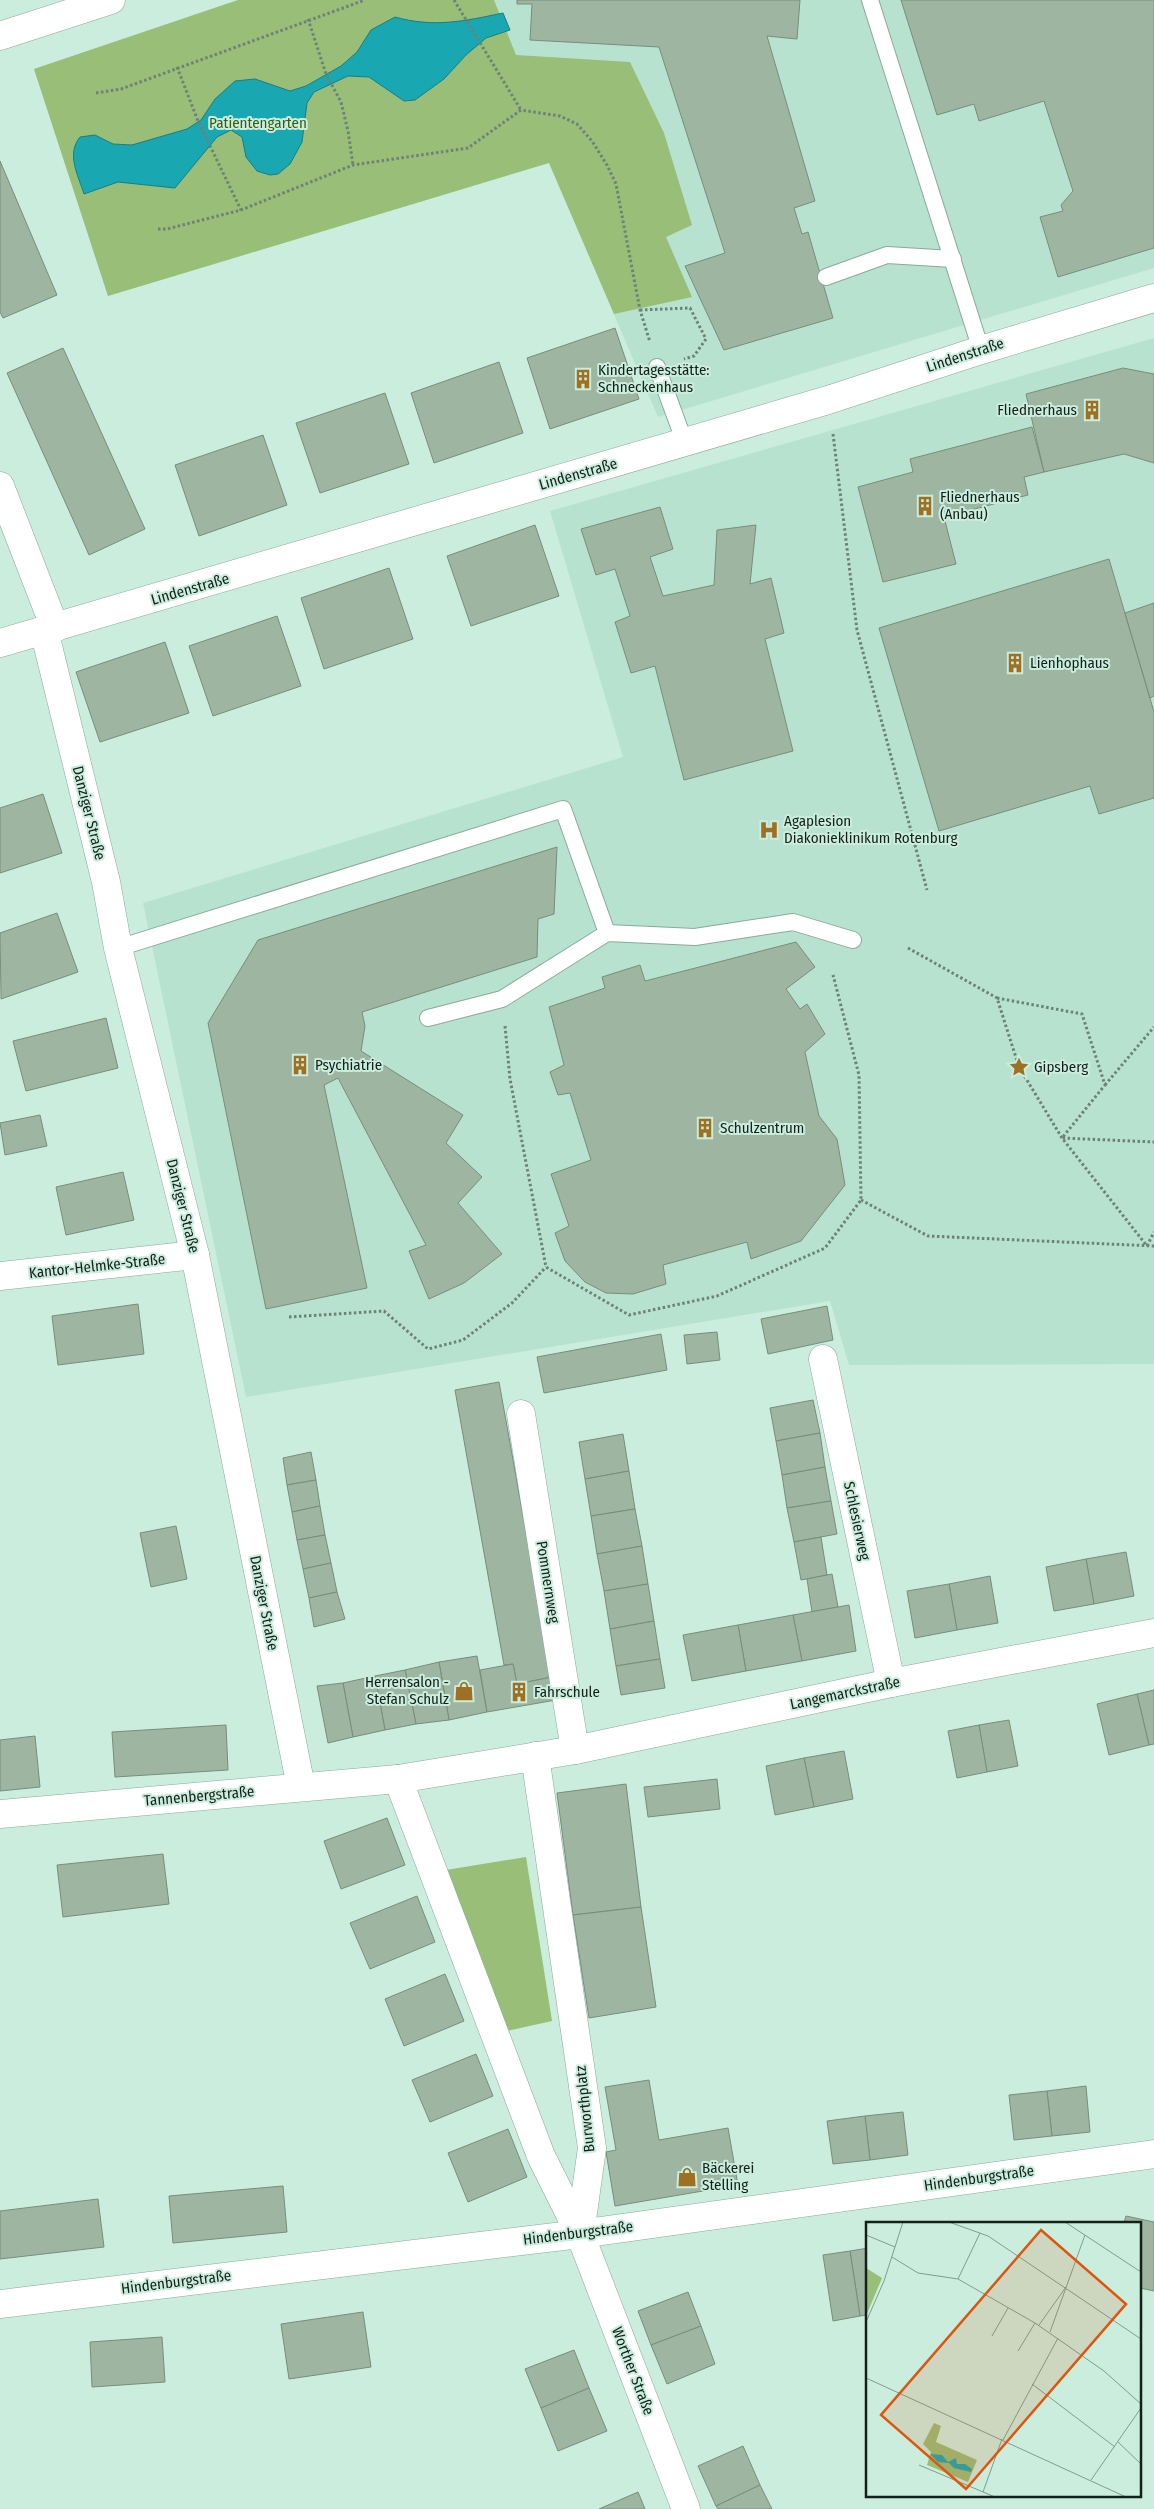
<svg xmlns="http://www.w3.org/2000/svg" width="1154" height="2509" viewBox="0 0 1154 2509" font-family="'Fira Sans Condensed',sans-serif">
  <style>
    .built { fill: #b8e2d0 }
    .green { fill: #98be77 }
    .water { fill: #19a7b2; stroke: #187e85 }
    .building { fill: #9eb6a1; stroke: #768e7a }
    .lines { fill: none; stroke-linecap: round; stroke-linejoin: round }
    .lane-casing { stroke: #89a99b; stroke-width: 18 }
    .street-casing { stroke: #89a99b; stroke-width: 29 }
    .path { stroke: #6c8278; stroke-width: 3; stroke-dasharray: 2.5 2.5; stroke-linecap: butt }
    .lane { stroke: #fff; stroke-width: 16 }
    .street { stroke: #fff; stroke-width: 28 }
    .labels { text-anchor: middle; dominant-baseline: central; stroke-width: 4; stroke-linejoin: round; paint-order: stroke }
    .park-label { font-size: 15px; fill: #395c0c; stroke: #cbedde }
    .street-label { font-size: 15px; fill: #14201b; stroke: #cbedde }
    .poi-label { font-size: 15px; fill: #14201b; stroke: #cbedde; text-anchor: start }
    .inset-road { fill: none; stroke: #829b90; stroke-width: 1 }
    .view { fill: #dd560d; fill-opacity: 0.15; stroke: #dd560d; stroke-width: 2.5 }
    .inset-edge { fill: none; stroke: #14201b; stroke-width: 2.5 }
  </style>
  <rect width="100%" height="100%" fill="#cbedde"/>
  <g class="built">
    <path d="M238 0H1154V268L658 417 549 163 108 296 34 69Z"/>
    <path d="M1154 338V1364L849 1365 830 1301 246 1397 143 903 623 757 550 511Z"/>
  </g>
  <g class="green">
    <path d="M238 0H494L516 55 630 62 664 133 692 225 666 237 692 297 614 314 549 163 108 296 34 69Z"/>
    <path d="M526 1857 552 2021 507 2031 446 1870Z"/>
  </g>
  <path class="water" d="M503 13 510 30 486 38 466 55 444 79 415 100 404 101 369 77 348 76 314 92 307 103 302 142 290 164 278 174 270 175 257 171 246 157 242 137 231 130 217 137 175 188 118 182 84 194C78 175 66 154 80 137L95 135 113 144 132 145 187 129 201 120 215 99 235 81 255 79 290 91 306 86 341 66 357 52 371 30 395 17C434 28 465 21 503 13Z"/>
  <g class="building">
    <path d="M517 0H800L797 39 767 36 815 201 794 208 802 234 808 232 833 318 724 350 685 266 725 253 659 47 530 40 532 4H517Z"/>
    <path d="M901 0H1154V248L1058 277 1040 217 1063 211 1061 205 1073 191 1044 101 979 121 974 104 937 115Z"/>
    <path d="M0 161 57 295 3 318 0 312Z"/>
    <path d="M615 328 639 399 550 429 527 358Z"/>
    <path d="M63 348 145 529 89 555 7 373Z"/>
    <path d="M499 362 523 433 434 463 411 393Z"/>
    <path d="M1123 368 1154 374V463L1124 454 1044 472 1026 394Z"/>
    <path d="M385 393 409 464 320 493 296 423Z"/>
    <path d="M1032 427 1044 472 1024 477 1028 495 944 517 956 564 883 582 858 487 913 472 910 459Z"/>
    <path d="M263 435 287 505 199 536 175 465Z"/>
    <path d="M660 507 673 549 650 557 663 596 714 585 717 530 756 525 750 584 771 578 784 633 765 639 793 751 684 780 655 666 631 673 615 622 630 616 615 569 596 575 581 529Z"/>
    <path d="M535 525 559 596 471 626 447 556Z"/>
    <path d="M1109 559 1154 712V798L1099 814 1090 786 939 831 879 628Z"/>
    <path d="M389 568 413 639 324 669 301 598Z"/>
    <path d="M1154 603V696L1150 698 1125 613Z"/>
    <path d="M277 616 301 686 213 716 189 646Z"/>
    <path d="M165 642 189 713 100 742 76 672Z"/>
    <path d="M43 794 62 853 0 873V808Z"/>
    <path d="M557 847 554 914 538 919 537 957 362 1012 365 1026 361 1051 463 1115 446 1143 482 1177 458 1203 502 1254 464 1283 429 1299 409 1251 426 1245 338 1078 324 1085 367 1288 266 1309 208 1023 258 940Z"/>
    <path d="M57 913 78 972 1 999 0 933Z"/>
    <path d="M796 942 815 967 786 989 800 1009 807 1004 825 1034 805 1052 819 1116 837 1139 845 1185 801 1241 751 1259 747 1242 663 1265 666 1284 633 1294 606 1293 585 1282 565 1261 555 1233 569 1226 551 1174 591 1160 570 1093 558 1095 550 1072 564 1065 549 1007 605 988 602 977 640 965 645 981Z"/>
    <path d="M106 1018 118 1068 26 1091 13 1041Z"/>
    <path d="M40 1115 47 1146 5 1155 0 1123Z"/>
    <path d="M123 1172 134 1220 66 1235 56 1187Z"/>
    <path d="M138 1304 144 1354 58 1365 52 1316Z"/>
    <path d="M827 1306 833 1340 768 1354 761 1319Z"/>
    <path d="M717 1332 720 1360 687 1364 684 1335Z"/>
    <path d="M661 1334 667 1370 544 1393 537 1357Z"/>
    <path d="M499 1382 552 1677 517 1684 513 1664 504 1665 455 1390Z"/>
    <path d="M813 1400 820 1433 776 1441 770 1408Z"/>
    <path d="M820 1433 825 1467 782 1475 776 1441Z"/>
    <path d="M623 1434 629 1471 585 1479 579 1442Z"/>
    <path d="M311 1452 316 1480 287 1485 283 1458Z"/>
    <path d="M825 1467 831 1501 787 1508 782 1475Z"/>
    <path d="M629 1471 635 1509 591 1516 585 1479Z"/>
    <path d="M316 1480 320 1506 292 1512 287 1485Z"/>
    <path d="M831 1501 837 1534 794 1542 787 1508Z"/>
    <path d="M320 1506 325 1535 297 1540 292 1512Z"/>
    <path d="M635 1509 642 1546 597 1554 591 1516Z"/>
    <path d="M176 1526 187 1579 151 1587 140 1533Z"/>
    <path d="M325 1535 331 1563 303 1569 297 1540Z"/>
    <path d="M821 1537 827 1575 801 1580 794 1542Z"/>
    <path d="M642 1546 648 1584 604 1591 597 1554Z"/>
    <path d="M1126 1552 1134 1596 1094 1604 1086 1559Z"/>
    <path d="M1086 1559 1094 1604 1054 1611 1046 1567Z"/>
    <path d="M331 1563 337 1592 309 1598 303 1569Z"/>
    <path d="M832 1574 838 1607 812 1612 807 1579Z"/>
    <path d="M990 1576 998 1623 957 1630 949 1584Z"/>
    <path d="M648 1584 654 1621 610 1629 604 1591Z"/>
    <path d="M949 1584 957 1630 915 1638 907 1591Z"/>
    <path d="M337 1592 345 1619 314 1627 309 1598Z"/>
    <path d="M849 1605 856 1651 802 1661 793 1615Z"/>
    <path d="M793 1615 802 1661 746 1671 738 1625Z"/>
    <path d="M654 1621 660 1659 616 1666 610 1629Z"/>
    <path d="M738 1625 746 1671 692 1681 683 1635Z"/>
    <path d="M477 1656 487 1712 449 1720 439 1662Z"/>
    <path d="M660 1659 665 1688 621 1695 616 1666Z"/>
    <path d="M439 1662 449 1720 416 1724 405 1670Z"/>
    <path d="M513 1664 517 1684 552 1677 556 1700 487 1712 480 1670Z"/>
    <path d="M405 1670 416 1724 385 1730 375 1676Z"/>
    <path d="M375 1676 385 1730 353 1737 343 1683Z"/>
    <path d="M343 1683 353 1737 328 1743 317 1686Z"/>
    <path d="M1154 1690V1744L1149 1745 1137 1694Z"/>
    <path d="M1137 1694 1149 1745 1109 1755 1097 1704Z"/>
    <path d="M1009 1720 1018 1766 987 1772 979 1725Z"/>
    <path d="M226 1725 228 1770 115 1777 112 1732Z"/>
    <path d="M979 1725 987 1772 957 1778 948 1731Z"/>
    <path d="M35 1736 40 1787 0 1791V1740Z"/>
    <path d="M844 1751 853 1799 814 1807 804 1758Z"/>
    <path d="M804 1758 814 1807 775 1815 766 1766Z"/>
    <path d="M717 1779 720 1809 648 1817 644 1787Z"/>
    <path d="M626 1784 641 1907 573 1915 557 1793Z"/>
    <path d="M387 1818 405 1865 341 1889 324 1841Z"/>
    <path d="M163 1854 169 1904 63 1917 57 1865Z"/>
    <path d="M417 1896 435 1942 370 1969 350 1923Z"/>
    <path d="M641 1907 656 2007 589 2018 573 1915Z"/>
    <path d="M445 1974 464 2021 404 2046 385 1999Z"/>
    <path d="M476 2054 493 2096 430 2122 412 2080Z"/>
    <path d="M649 2080 659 2140 728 2128 738 2185 615 2206 606 2152 616 2150 605 2087Z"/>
    <path d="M1086 2086 1090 2132 1052 2136 1047 2091Z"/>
    <path d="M1047 2091 1052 2136 1014 2140 1009 2095Z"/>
    <path d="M903 2112 908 2155 870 2160 865 2116Z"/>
    <path d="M865 2116 870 2160 833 2164 827 2121Z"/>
    <path d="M508 2129 527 2177 468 2202 448 2153Z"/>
    <path d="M283 2186 287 2232 173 2243 169 2196Z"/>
    <path d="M98 2199 104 2247 0 2259V2211Z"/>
    <path d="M1126 2216 1154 2222V2291L1140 2288V2223H1124Z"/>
    <path d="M868 2248V2315L860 2316 850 2251Z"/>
    <path d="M850 2251 860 2316 833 2321 823 2255Z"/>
    <path d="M688 2292 701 2326 651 2345 638 2311Z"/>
    <path d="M363 2312 371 2367 289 2379 281 2324Z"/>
    <path d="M701 2326 715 2364 667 2384 651 2345Z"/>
    <path d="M162 2337 165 2382 92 2387 90 2342Z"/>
    <path d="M574 2350 589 2388 541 2408 525 2369Z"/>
    <path d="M589 2388 607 2431 558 2451 541 2408Z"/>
    <path d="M743 2446 760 2485 716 2506 698 2466Z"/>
    <path d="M760 2485 772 2509H718L716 2506Z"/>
    <path d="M638 2492 645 2509H599Z"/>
  </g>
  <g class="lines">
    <defs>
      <g id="lane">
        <path d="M870 0 981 350"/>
        <path d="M826 277 887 255 953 259"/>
        <path d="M657 367 685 443"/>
        <path d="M118 948 563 809 607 933"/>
        <path d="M428 1018 502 999 607 933 695 937 793 922 853 940"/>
      </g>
      <g id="street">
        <path d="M0 36 111 0"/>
        <path d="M0 486 55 628"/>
        <path d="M44 630 106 882 118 948 195 1255 301 1787"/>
        <path d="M0 643 828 400 981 350 1154 298"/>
        <path d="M0 1276 195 1255"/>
        <path d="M823 1359 891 1683"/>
        <path d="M521 1414 575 1750"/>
        <path d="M535 1756 592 2148 580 2234"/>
        <path d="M398 1779 541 2156 580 2234 686 2509"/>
        <path d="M0 1814 398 1779 575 1750 891 1683 1154 1633"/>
        <path d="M0 2304 580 2234 1154 2154"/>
      </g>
    </defs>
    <use href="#lane" class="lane-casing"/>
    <use href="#street" class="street-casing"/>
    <g class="path">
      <path d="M454 0 521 110"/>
      <path d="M308 19 326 74 341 102 348 131 353 165"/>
      <path d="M177 67 198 121 241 210"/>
      <path d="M96 93 121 89 365 0"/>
      <path d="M158 229H167L241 210 353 165 468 148 521 110 560 116 577 124 592 141 607 165 616 184 640 310 650 342"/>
      <path d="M640 310 690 308 706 339 694 356 684 359"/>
      <path d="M833 434 857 630 927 890"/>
      <path d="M908 948 997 998 1019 1067 1062 1138 1147 1246 1154 1232"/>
      <path d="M997 998 1082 1014 1105 1085 1062 1138 1154 1142"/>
      <path d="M505 1026 510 1079 546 1267 629 1315 717 1296 825 1248 861 1200 859 1075 833 975"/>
      <path d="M1105 1085 1154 1027"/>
      <path d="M861 1200 928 1236 1154 1246"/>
      <path d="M289 1317 384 1311 428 1349 463 1340 512 1303 546 1267"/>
    </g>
    <use href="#lane" class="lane"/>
    <use href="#street" class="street"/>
  </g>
  <defs>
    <symbol id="building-bare" viewBox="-9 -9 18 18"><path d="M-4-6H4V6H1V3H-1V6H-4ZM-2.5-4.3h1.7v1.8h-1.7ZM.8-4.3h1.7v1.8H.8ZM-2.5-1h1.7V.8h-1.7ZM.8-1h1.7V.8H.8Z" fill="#9e7122" stroke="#cbedde" stroke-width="2.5" paint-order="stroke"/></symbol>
    <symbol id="hospital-bare" viewBox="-9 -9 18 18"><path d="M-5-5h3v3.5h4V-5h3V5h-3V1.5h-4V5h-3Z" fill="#9e7122" stroke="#cbedde" stroke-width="2.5" paint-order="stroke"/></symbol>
    <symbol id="sight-bare" viewBox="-9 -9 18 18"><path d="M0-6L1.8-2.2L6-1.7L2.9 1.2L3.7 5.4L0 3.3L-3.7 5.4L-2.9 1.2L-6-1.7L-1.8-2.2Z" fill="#9e7122" stroke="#cbedde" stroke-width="2.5" paint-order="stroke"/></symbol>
    <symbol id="shop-bare" viewBox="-9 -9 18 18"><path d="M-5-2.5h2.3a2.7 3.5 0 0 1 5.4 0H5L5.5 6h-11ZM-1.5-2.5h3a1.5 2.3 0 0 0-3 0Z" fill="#9e7122" stroke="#cbedde" stroke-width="2.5" paint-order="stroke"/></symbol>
  </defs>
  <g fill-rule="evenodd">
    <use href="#building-bare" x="569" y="365" width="28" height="28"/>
    <use href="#building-bare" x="1078" y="396" width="28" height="28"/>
    <use href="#building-bare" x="911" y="492" width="28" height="28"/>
    <use href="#building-bare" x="1001" y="649" width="28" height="28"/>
    <use href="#hospital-bare" x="755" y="816" width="28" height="28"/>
    <use href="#building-bare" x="286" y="1051" width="28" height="28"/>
    <use href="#sight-bare" x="1005" y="1053" width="28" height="28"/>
    <use href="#building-bare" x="691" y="1114" width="28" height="28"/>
    <use href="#shop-bare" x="450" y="1677" width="28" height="28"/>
    <use href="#building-bare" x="505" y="1678" width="28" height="28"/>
    <use href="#shop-bare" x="673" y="2163" width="28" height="28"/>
  </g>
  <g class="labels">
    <g class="park-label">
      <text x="258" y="123">Patientengarten</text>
    </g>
    <g class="street-label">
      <text transform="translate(965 355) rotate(-18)">Lindenstraße</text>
      <text transform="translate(578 474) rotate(-16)">Lindenstraße</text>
      <text transform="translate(190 589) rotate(-16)">Lindenstraße</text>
      <text transform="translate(89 813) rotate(76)">Danziger Straße</text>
      <text transform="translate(183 1206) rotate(76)">Danziger Straße</text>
      <text transform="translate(97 1266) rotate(-6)">Kantor-Helmke-Straße</text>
      <text transform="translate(857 1521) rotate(78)">Schlesierweg</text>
      <text transform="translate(548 1582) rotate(81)">Pommernweg</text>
      <text transform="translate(264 1603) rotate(79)">Danziger Straße</text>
      <text transform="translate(845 1693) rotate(-12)">Langemarckstraße</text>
      <text transform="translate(199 1796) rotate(-5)">Tannenbergstraße</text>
      <text transform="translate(585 2109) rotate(-96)">Burworthplatz</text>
      <text transform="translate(979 2178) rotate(-8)">Hindenburgstraße</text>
      <text transform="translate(578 2233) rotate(-7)">Hindenburgstraße</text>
      <text transform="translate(176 2282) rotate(-7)">Hindenburgstraße</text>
      <text transform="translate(633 2371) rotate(69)">Worther Straße</text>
    </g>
    <g class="poi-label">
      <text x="598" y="370">Kindertagesstätte:<tspan x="598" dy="17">Schneckenhaus</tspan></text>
      <text x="1077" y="410" text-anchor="end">Fliednerhaus</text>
      <text x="940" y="497">Fliednerhaus<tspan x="940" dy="17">(Anbau)</tspan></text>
      <text x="1030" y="663">Lienhophaus</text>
      <text x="784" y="821">Agaplesion<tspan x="784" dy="17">Diakonieklinikum Rotenburg</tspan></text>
      <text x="315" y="1065">Psychiatrie</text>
      <text x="1034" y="1067">Gipsberg</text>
      <text x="720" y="1128">Schulzentrum</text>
      <text x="449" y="1682" text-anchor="end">Herrensalon -<tspan x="449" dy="17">Stefan Schulz</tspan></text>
      <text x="534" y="1692">Fahrschule</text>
      <text x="702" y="2168">Bäckerei<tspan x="702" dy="17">Stelling</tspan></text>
    </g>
  </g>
  <g transform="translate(866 2222)">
    <rect width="275" height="275" fill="#cbedde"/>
    <path d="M0 46 16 56 0 94ZM68 201 75 204 70 220 111 238 102 260 61 243 65 230 57 222Z" fill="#98be77"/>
    <path d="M64 232 76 233 82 240 90 236 91 242H99L106 247 105 250 88 246 83 241 72 240Z" fill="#19a7b2"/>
    <path class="inset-road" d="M83 0 122 14 275 117M199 0 275 50M0 13 29 25M26 35 52 51 92 57 169 101 238 149 275 182M92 57 114 11M0 100 18 59 37 0M173 103 200 65M184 110 219 13M126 114 142 86M152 129 169 101M0 156 260 275M166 162 249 225M137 218 192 116M252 220 275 242M53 243 129 275M225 258 275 186M117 270 136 217"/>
    <path class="view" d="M175 8 260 82 100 267 15 193Z"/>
    <rect width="275" height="275" class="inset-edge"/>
  </g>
</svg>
